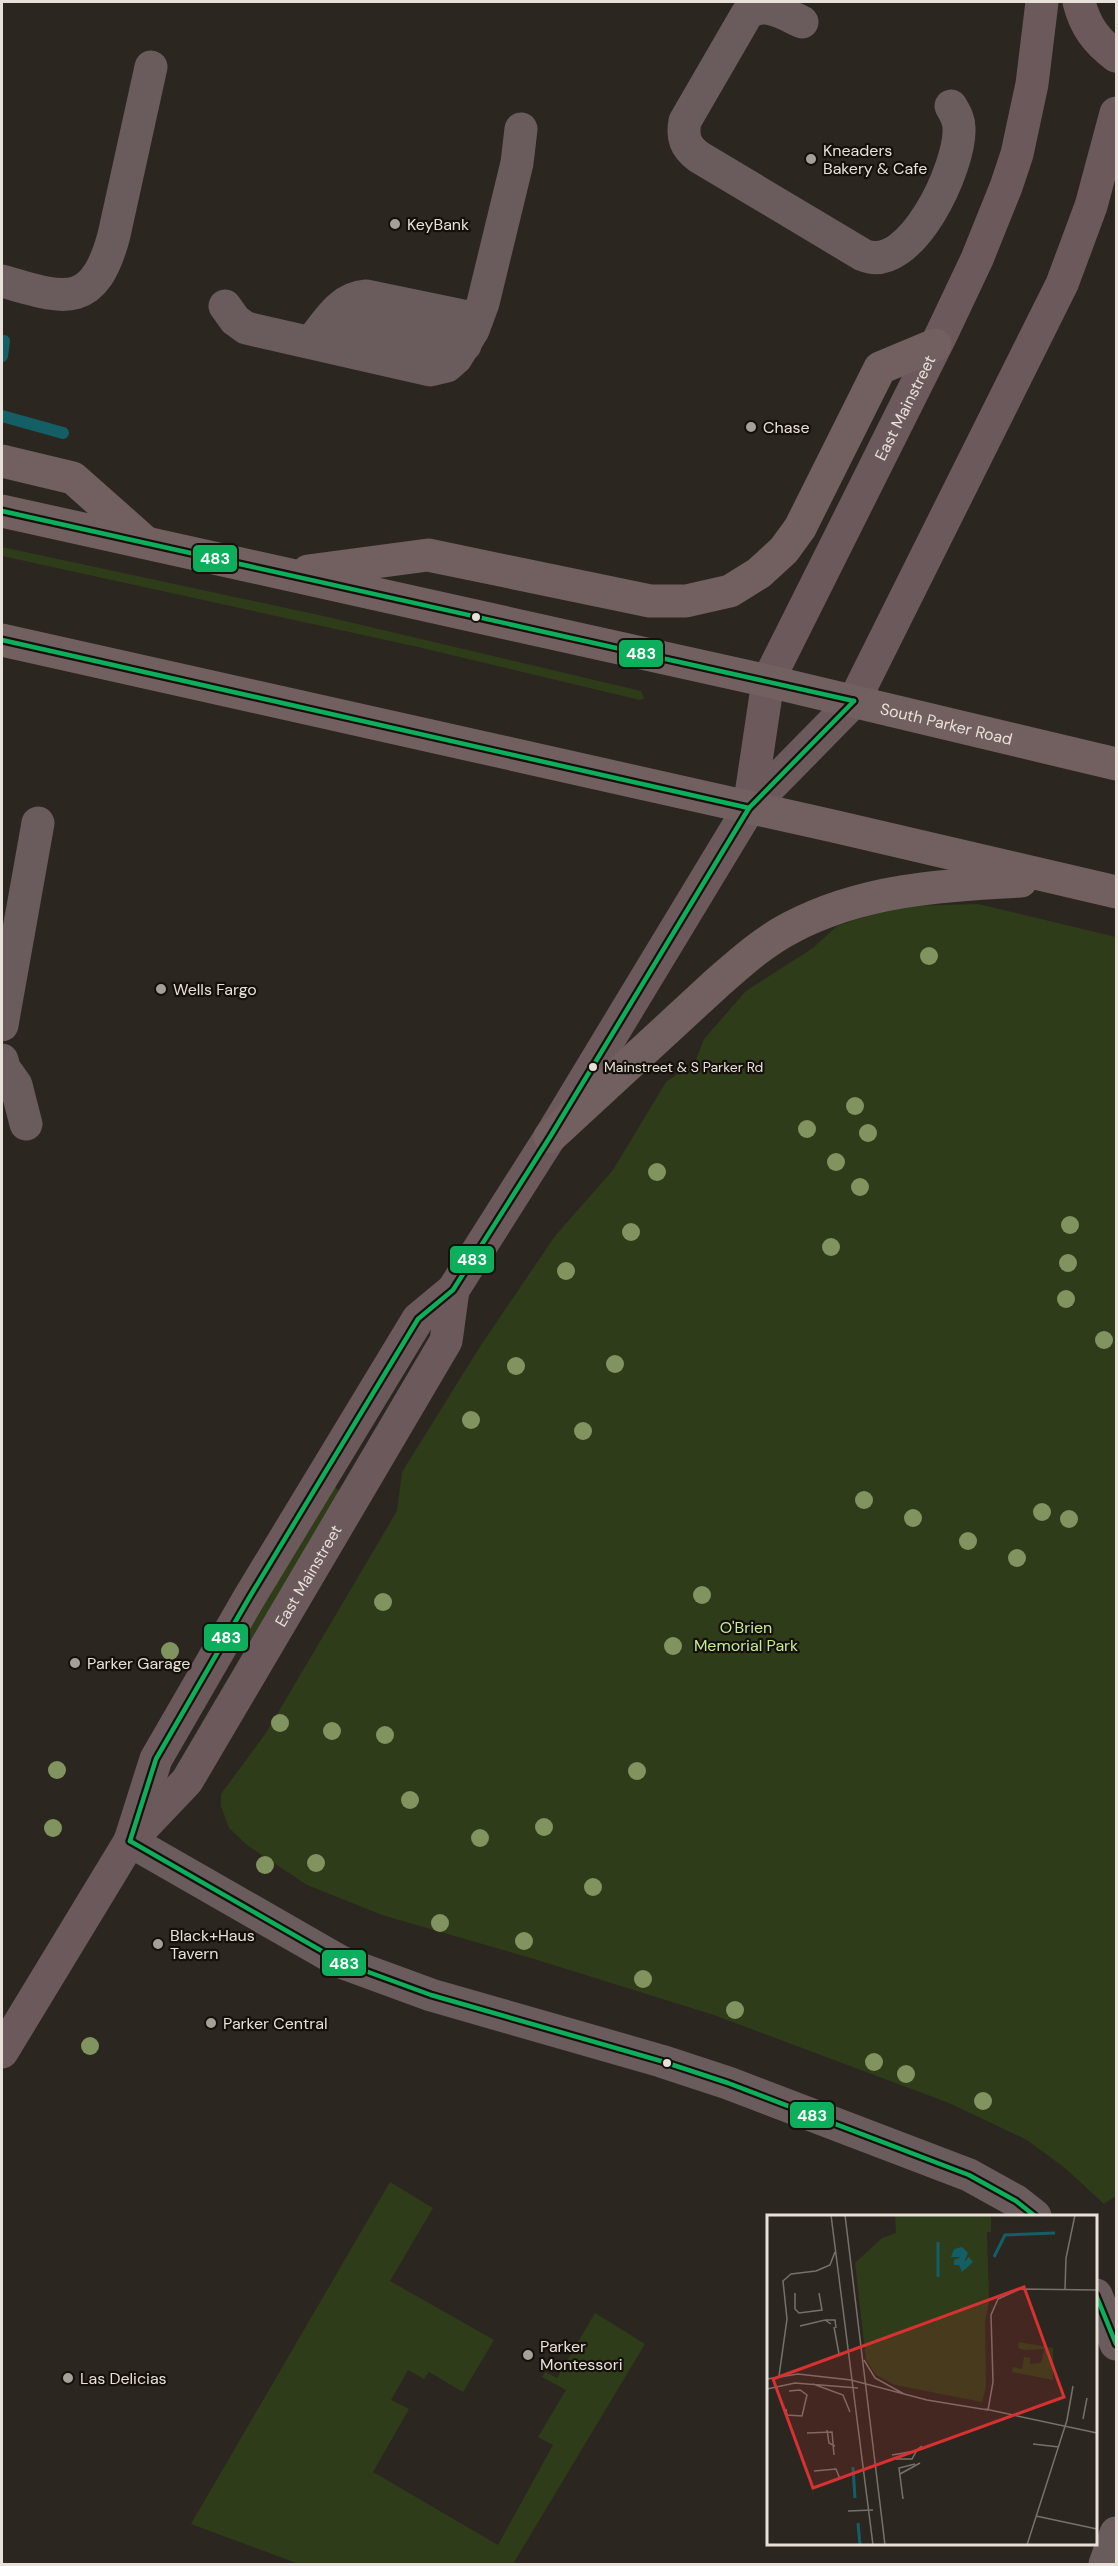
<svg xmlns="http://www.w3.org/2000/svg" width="1118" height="2566" viewBox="0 0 1118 2566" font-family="'DM Sans',sans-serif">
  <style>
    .green { fill: #2f3c19 }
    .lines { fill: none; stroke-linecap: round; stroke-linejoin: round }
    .stream { stroke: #145e66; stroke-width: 12 }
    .minor { stroke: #6a5b5c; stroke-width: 33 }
    .major { stroke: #6c595b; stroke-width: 33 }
    .highway { stroke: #726060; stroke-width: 33 }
    .bus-1-casing { stroke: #15100b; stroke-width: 9 }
    .bus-1 { stroke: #0daf5c; stroke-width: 4.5 }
    .tree { fill: #81935f }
    .poi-dot { fill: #a6a099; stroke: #15100b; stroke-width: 2 }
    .bus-dot { fill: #e8e1da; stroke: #15100b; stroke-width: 2 }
    .labels { text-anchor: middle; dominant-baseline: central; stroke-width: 4.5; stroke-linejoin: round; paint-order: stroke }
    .bus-label { font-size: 14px; fill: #e8e1da; stroke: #15100b; text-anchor: start }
    .poi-label { font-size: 16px; fill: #e8e1da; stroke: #15100b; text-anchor: start }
    .street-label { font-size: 16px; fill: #e8e1da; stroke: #15100b }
    .park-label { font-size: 16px; fill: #c6ec92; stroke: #15100b }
    .inset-river { fill: none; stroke: #145e66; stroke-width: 3 }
    .inset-road { fill: none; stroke: #77716a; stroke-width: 1.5 }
    .view { fill: #d73131; fill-opacity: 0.15; stroke: #d73131; stroke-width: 3 }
    .inset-edge { fill: none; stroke: #e8e1da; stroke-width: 3 }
    .line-badge { stroke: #15100b; stroke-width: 2 }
    .badge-label { font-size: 16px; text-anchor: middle; font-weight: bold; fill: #fff }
  </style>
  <rect width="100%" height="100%" fill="#2c2620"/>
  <g class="green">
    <path d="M2 547 328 617 641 691 644 698 640 700 418 647 2 556Z"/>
    <path d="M978 904 1116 937V2196L1104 2204 1065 2168 1027 2140 949 2103 714 2015 534 1959 382 1915 307 1885 247 1845 229 1828 221 1806V1794L266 1733 397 1511 402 1472 481 1345 555 1236 613 1170 666 1082 695 1062 704 1039 746 991 813 948 837 926 876 913 912 906Z"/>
    <path d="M330 1485 340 1491 253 1639 247 1640 243 1636Z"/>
    <path d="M390 2182 433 2208 390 2281 494 2340 463 2392 429 2372 424 2379 408 2370 391 2400 409 2409 373 2472 498 2545 553 2445 538 2437 566 2390 542 2377 545 2372 557 2378 595 2313 645 2344 513 2564H299L191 2524Z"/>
  </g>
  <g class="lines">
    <g class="stream">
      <path d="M2 356 4 341"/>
      <path d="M2 416 63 433"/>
    </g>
    <g class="minor">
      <path d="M802 22C784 14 764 0 747 14L685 121C682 137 685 147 699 157L863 255C911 276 961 165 959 128 959 119 955 113 951 106"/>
      <path d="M2 281C64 299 94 311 114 235L151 67"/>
      <path d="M225 306 235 320 246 328 430 370 447 366 456 358 473 330 483 303 517 163 521 129"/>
      <path d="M328 321 363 322 465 345"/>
      <path d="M311 342C327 323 339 298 366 296L477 319"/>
      <path d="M2 1025 38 823"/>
      <path d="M2 1060 4 1068 16 1085 26 1124"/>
      <path d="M130 1841 341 1962 431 1995 661 2061 728 2083 969 2175 1016 2201 1035 2216"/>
      <path d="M1096 2295 1116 2344"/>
      <path d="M1105 2564 1116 2533"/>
    </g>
    <g class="major">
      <path d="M1079 2C1085 26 1096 41 1116 56"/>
      <path id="s1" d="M749 808 768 681 942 333 977 259 1006 187 1017 154 1032 84 1042 2"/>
      <path d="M130 1841 156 1759 249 1598 418 1319 453 1290 550 1137 749 808 854 701 1062 284 1091 206 1116 113"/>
      <path id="s2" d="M2 2052 130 1841 187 1781 446 1341 453 1290"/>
    </g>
    <g class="highway">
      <path d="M2 461 73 478 144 541"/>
      <path id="s3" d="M2 511 768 681 1116 764"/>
      <path d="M308 571 428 555 650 601H686L730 591 759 573 784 550 800 528 880 368 935 345"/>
      <path d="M2 640 833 826 1116 892"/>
      <path d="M550 1137 717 983C740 963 763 942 790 928 861 890 942 885 1021 881"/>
    </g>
    <defs>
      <g id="bus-1">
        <path d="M2 511 854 701"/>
        <path d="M2 640 749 808"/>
        <path d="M130 1841 156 1759 249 1598 418 1319 453 1290 550 1137 749 808 854 701"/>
        <path d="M130 1841 341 1962 431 1995 661 2061 728 2083 969 2175 1016 2201 1035 2216"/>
        <path d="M1096 2295 1116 2344"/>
      </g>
    </defs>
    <use href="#bus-1" class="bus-1-casing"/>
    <use href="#bus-1" class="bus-1"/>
  </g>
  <g class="tree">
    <circle cx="929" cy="956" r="9"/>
    <circle cx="855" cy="1106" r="9"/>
    <circle cx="807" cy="1129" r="9"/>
    <circle cx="868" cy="1133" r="9"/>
    <circle cx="836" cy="1162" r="9"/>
    <circle cx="657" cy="1172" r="9"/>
    <circle cx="860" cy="1187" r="9"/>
    <circle cx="1070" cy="1225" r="9"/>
    <circle cx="631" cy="1232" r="9"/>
    <circle cx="831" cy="1247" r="9"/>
    <circle cx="1068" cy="1263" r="9"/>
    <circle cx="566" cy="1271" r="9"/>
    <circle cx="1066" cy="1299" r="9"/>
    <circle cx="1104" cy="1340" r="9"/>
    <circle cx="615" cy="1364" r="9"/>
    <circle cx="516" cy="1366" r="9"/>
    <circle cx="471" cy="1420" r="9"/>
    <circle cx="583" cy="1431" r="9"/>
    <circle cx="864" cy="1500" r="9"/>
    <circle cx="1042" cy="1512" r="9"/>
    <circle cx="913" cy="1518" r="9"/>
    <circle cx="1069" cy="1519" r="9"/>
    <circle cx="968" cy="1541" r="9"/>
    <circle cx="1017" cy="1558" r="9"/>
    <circle cx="702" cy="1595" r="9"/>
    <circle cx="383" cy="1602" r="9"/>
    <circle cx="673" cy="1646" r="9"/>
    <circle cx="170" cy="1651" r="9"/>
    <circle cx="280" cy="1723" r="9"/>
    <circle cx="332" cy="1731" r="9"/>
    <circle cx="385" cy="1735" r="9"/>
    <circle cx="57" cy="1770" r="9"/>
    <circle cx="637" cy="1771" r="9"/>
    <circle cx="410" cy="1800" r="9"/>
    <circle cx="544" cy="1827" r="9"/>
    <circle cx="53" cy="1828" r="9"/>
    <circle cx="480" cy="1838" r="9"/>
    <circle cx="316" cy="1863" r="9"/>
    <circle cx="265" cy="1865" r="9"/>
    <circle cx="593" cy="1887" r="9"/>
    <circle cx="440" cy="1923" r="9"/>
    <circle cx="524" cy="1941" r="9"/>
    <circle cx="643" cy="1979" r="9"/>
    <circle cx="735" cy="2010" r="9"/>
    <circle cx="90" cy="2046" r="9"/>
    <circle cx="874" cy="2062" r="9"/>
    <circle cx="906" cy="2074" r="9"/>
    <circle cx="983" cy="2101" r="9"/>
  </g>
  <g class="poi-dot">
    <circle cx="811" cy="159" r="6"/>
    <circle cx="395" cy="224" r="6"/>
    <circle cx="751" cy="427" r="6"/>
    <circle cx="161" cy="989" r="6"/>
    <circle cx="75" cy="1663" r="6"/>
    <circle cx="158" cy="1944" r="6"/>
    <circle cx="211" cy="2023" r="6"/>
    <circle cx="528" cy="2355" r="6"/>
    <circle cx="68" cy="2378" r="6"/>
  </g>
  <g class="bus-dot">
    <circle cx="476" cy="617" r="5"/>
    <circle cx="593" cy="1067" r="5"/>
    <circle cx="667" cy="2063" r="5"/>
  </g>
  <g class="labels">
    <g class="bus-label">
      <text x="604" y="1067">Mainstreet &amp; S Parker Rd</text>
    </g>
    <g class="poi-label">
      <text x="823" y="150">Kneaders<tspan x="823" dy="18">Bakery &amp; Cafe</tspan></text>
      <text x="407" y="224">KeyBank</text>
      <text x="763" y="427">Chase</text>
      <text x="173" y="989">Wells Fargo</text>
      <text x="87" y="1663">Parker Garage</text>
      <text x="170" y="1935">Black+Haus<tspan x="170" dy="18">Tavern</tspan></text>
      <text x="223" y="2023">Parker Central</text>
      <text x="540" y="2346">Parker<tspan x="540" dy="18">Montessori</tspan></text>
      <text x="80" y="2378">Las Delicias</text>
    </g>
    <g class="street-label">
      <text stroke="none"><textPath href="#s1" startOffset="434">East Mainstreet</textPath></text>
      <text stroke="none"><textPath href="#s3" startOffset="968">South Parker Road</textPath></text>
      <text stroke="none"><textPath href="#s2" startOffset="568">East Mainstreet</textPath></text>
    </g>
    <g class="park-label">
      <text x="746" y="1627">O'Brien<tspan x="746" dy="18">Memorial Park</tspan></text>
    </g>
  </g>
  <g transform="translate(767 2215)">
    <rect width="330" height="330" fill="#2c2620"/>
    <path d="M128 0H224V17H220L222 87 218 106 219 172 215 187 128 170 109 160 99 145 88 48 115 23 129 18ZM252 127 286 133V165L245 157 246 152 255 154 257 142 263 143V149L274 148 277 134 258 135 251 133Z" fill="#2f3c19"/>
    <path d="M195 32 201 38 197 47 202 42 206 47 195 57 192 50H187V45L194 42H184L187 34Z" fill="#145e66"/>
    <path class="inset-river" d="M171 27V62M227 42 238 20 288 18M86 252 88 283M91 308 93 330"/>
    <path class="inset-road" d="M64 0 106 330M78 0 118 330M49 56 63 50 68 37M298 74 299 43 308 0M28 78V94L32 98 55 95 52 78M58 105H68L69 113M33 111 58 105 64 109M67 112 72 139M97 145 108 163 137 179M12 161 20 104 16 66 24 59 49 56M0 164 31 159 84 165 160 185 221 195M46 169 76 180 83 197M0 174 28 168 91 173M19 194 20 200 35 201 40 180 33 175 22 176M218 194 330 218M221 195 226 167 224 100 231 84 253 74 330 75M316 204 320 183M60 215 62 228 68 231M40 218 65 217 67 240M266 229 292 232M125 240 148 236 155 231M129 244H145L150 235M47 256 69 254 73 264M133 259 153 248M136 284 132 253 148 249M81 296 106 295M269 301 330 314M260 330 300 205 306 171"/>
    <path class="view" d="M257 72 297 182 46 273 6 164Z"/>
    <rect width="330" height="330" class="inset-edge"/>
  </g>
  <g class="line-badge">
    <rect x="192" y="544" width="46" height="29" rx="6" fill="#0daf5c"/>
    <rect x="618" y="639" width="46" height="29" rx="6" fill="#0daf5c"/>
    <rect x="449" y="1245" width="46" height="29" rx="6" fill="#0daf5c"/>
    <rect x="203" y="1623" width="46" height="29" rx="6" fill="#0daf5c"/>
    <rect x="321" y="1949" width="46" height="28" rx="6" fill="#0daf5c"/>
    <rect x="789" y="2101" width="46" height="28" rx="6" fill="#0daf5c"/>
  </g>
  <g class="badge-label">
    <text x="215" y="564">483</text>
    <text x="641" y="659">483</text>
    <text x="472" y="1265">483</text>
    <text x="226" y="1643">483</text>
    <text x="344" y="1969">483</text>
    <text x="812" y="2121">483</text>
  </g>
  <rect width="1118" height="2566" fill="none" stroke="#e8e1da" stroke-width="6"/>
</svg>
